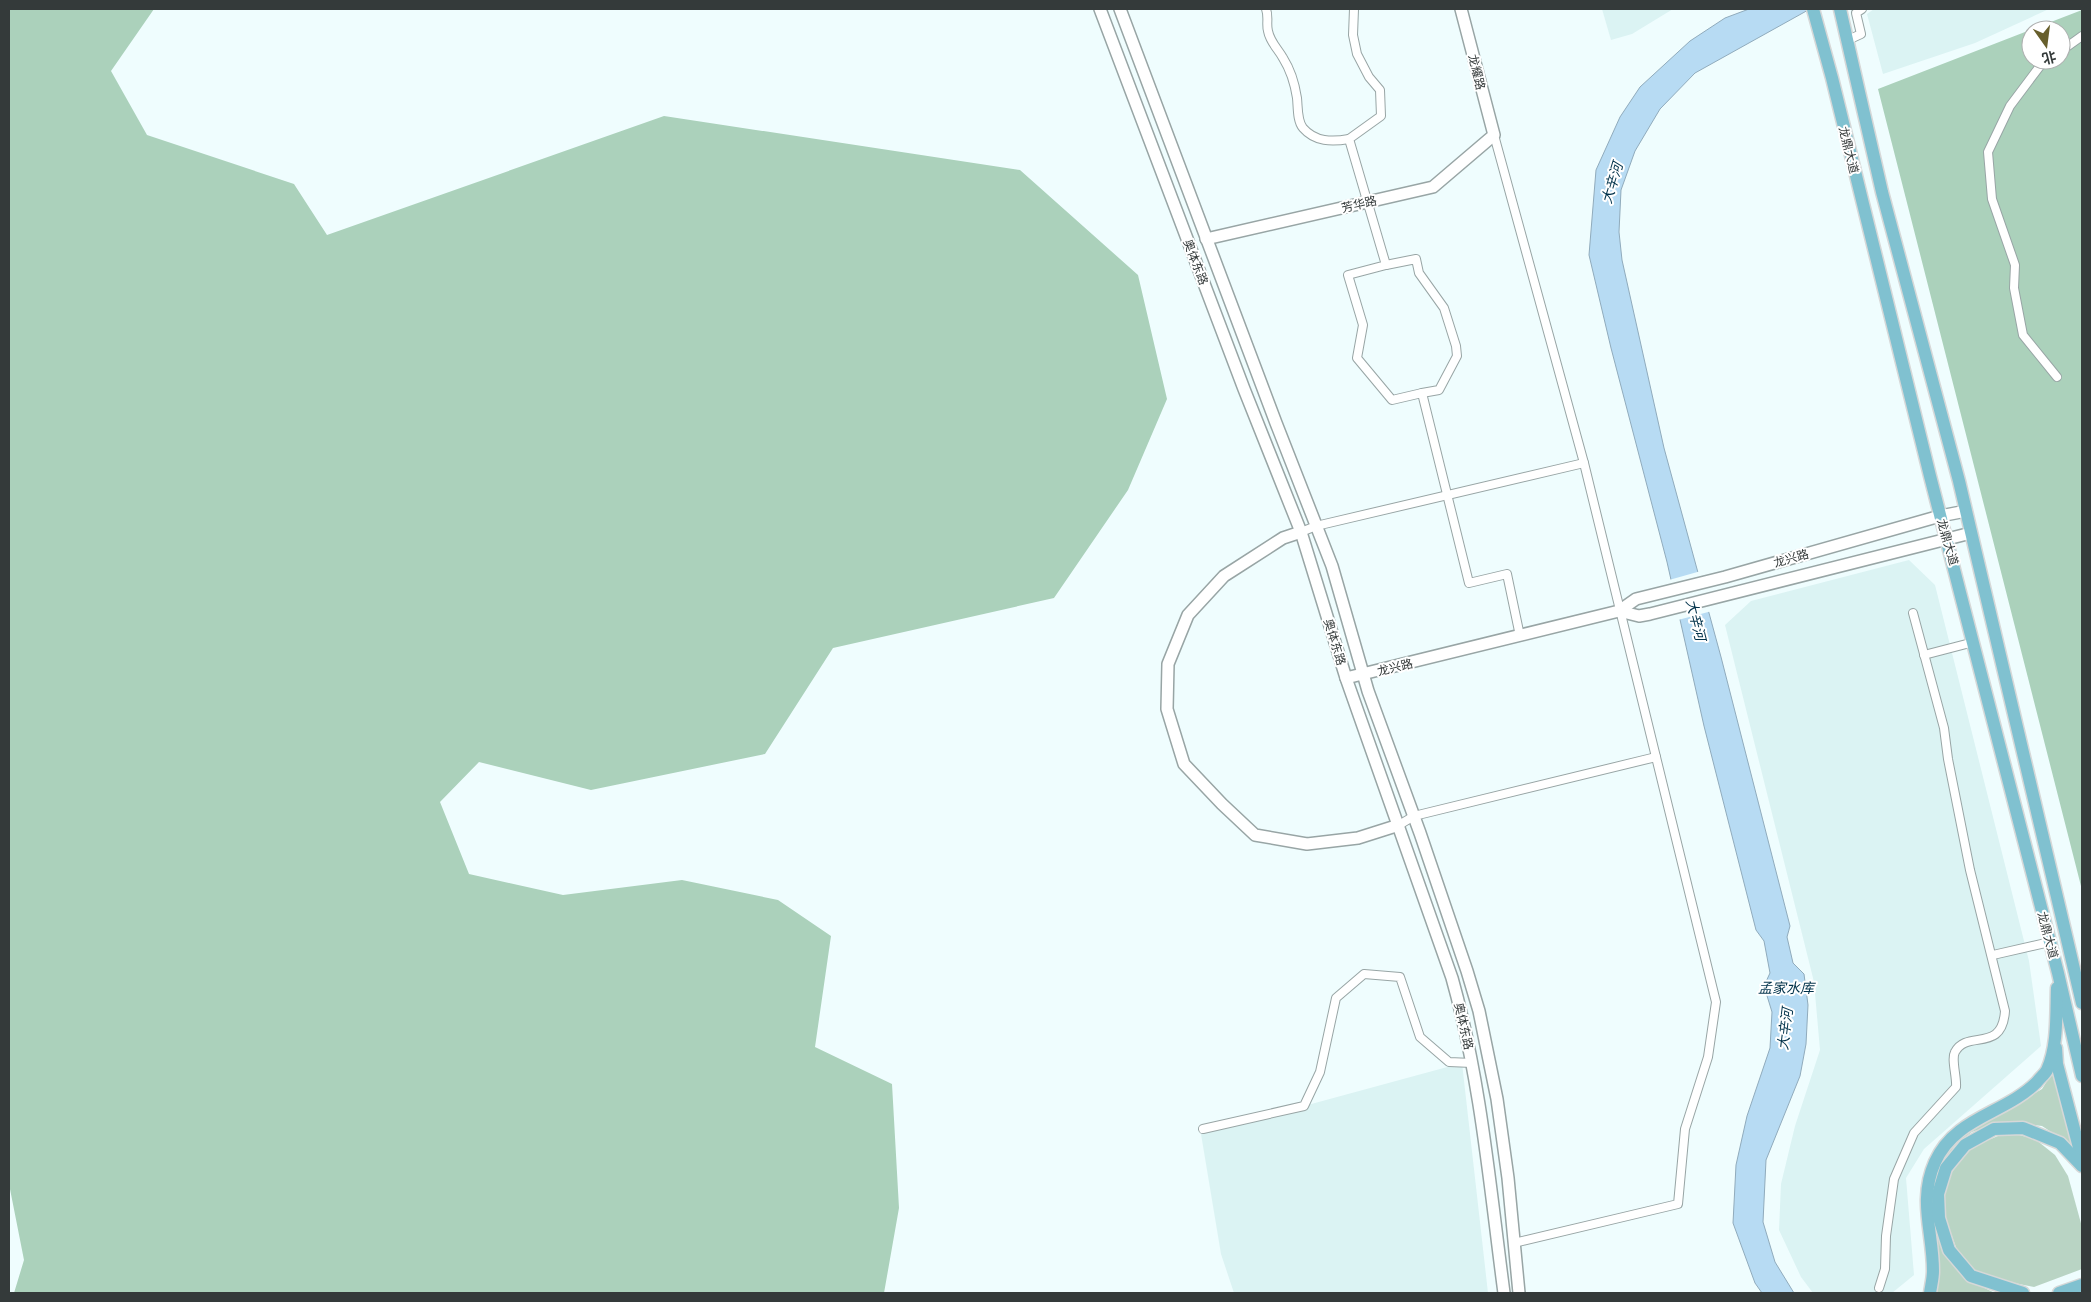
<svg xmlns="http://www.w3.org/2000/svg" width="2091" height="1302" viewBox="0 0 2091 1302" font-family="Poppins,'Noto Sans SC',sans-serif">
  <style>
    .built { fill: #dbf3f3 }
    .green { fill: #b9d4c4 }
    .forest { fill: #abd1bb; fill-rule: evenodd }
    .water { fill: #b7dbf3; stroke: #90abbc }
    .pier { fill: #effdfe }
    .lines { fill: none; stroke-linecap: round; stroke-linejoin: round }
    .street-casing { stroke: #98a5a5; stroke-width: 10 }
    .secondary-casing { stroke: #98a5a5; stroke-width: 14 }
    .primary-casing { stroke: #d6d8d8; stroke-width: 15 }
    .street { stroke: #fff; stroke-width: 8 }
    .secondary { stroke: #fff; stroke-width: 11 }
    .primary { stroke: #80c1d0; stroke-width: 12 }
    .labels { text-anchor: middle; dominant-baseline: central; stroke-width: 4; stroke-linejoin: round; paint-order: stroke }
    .street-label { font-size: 12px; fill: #343a3a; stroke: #fff }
    .water-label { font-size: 14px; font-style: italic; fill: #01324a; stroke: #fff }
  </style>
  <rect width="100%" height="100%" fill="#effdfe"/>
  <g class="built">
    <path d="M1602 9H1673L1632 34 1611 40Z"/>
    <path d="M1874 9H2049L1975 43 1883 74 1867 14Z"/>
    <path d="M1909 560 1935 585 2029 961 2041 1046 1924 1149 1906 1178 1914 1275 1892 1293H1813L1801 1277 1779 1230 1781 1184 1795 1126 1820 1050 1814 982 1725 625 1751 601Z"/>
    <path d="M1462 1063 1488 1293H1234L1221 1254 1201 1134Z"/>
  </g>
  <g class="green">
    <path d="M2052 1073 2073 1146 2042 1126 2012 1122 1995 1124 1972 1132 1956 1144 1942 1164 1946 1254 1959 1272 1972 1282 1995 1293H1934V1174L1956 1138 2042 1089Z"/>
    <path d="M2015 1134 2035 1139 2055 1155 2068 1176 2082 1227V1269L2034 1287 1999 1280 1974 1270 1957 1250 1946 1220 1944 1194 1952 1172 1969 1148 1998 1136Z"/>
  </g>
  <g class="forest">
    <path d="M9 9H154L111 71 147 135 294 184 327 235 664 116 1020 170 1138 275 1167 399 1128 490 1054 598 833 648 765 754 591 790 479 762 440 802 469 874 563 895 682 880 778 900 831 936 815 1047 892 1084 899 1208 884 1293H14L24 1260 9 1184Z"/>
    <path d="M2082 10V890L1878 89ZM2031 30H2061V60H2031Z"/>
  </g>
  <path class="water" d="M1749 9H1810L1695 73 1660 109 1635 151 1621 190 1619 232 1622 260 1664 448 1721 657 1790 926 1787 937 1793 963 1804 974 1808 1005 1806 1044 1800 1076 1766 1160 1763 1222 1775 1262 1794 1293H1762L1755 1283 1733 1223 1736 1165 1747 1116 1770 1048 1772 1012 1764 986 1770 973 1764 941 1756 930 1704 726 1667 562 1611 348 1589 255 1596 170 1620 117 1640 87 1690 41 1725 18Z"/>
  <path class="pier" d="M1701 571 1712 611 1678 620 1669 580Z"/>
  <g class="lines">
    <defs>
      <g id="street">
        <path d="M1266 9C1269 17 1266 24 1268 31 1270 42 1278 49 1283 58 1290 69 1295 85 1297 98 1298 107 1297 121 1303 128 1315 142 1332 142 1349 139"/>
        <path d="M1354 9 1353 35 1357 54 1369 77 1380 90 1381 116 1349 139 1386 265 1348 275 1363 325 1357 358 1392 400 1422 393 1469 583 1507 574 1520 636"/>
        <path d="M1848 40 1861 34 1856 13 1862 9"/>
        <path d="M2061 51 2082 36"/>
        <path d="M2048 60 2040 66 2010 106 1988 152 1992 199 2015 265 2014 288 2023 335 2057 377"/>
        <path d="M1494 135 1584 463 1716 1002 1708 1057 1685 1129 1678 1204 1514 1243"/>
        <path d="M1386 265 1416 259 1419 273 1444 308 1456 346 1457 356 1439 390 1422 393"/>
        <path d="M1301 532 1316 526 1584 463"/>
        <path d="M1924 655 1974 642"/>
        <path d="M1399 825 1414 816 1656 757"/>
        <path d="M1993 955 2050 942"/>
        <path d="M1203 1129 1304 1106 1320 1072 1336 998 1364 974 1400 977 1420 1037 1449 1062 1472 1063"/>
        <path d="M1879 1288 1885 1269 1886 1236 1894 1179 1914 1133 1956 1087C1957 1077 1951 1059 1955 1052 1967 1029 2002 1054 2005 1011L1970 870 1948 759 1944 728 1913 613"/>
      </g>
      <g id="secondary">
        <path d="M1100 9 1244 389 1301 532 1346 678 1452 978C1481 1081 1490 1188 1504 1293"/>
        <path d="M1120 9 1276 423 1332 566 1368 691 1420 833 1467 971 1479 1011 1497 1099 1508 1178 1519 1293"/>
        <path d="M1206 239 1433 187 1494 135 1461 9"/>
        <path d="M1301 532 1283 538 1224 576 1188 615 1168 664 1167 709 1184 764 1222 804 1255 835 1307 844 1358 838 1399 825"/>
        <path d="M1619 611 1639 616 1650 614 1971 533"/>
        <path d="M1346 678 1619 611 1636 599 1725 577 1940 516 1966 511"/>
      </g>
      <g id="primary">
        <path d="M1813 9 1832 78 1930 476 2058 973 2082 1076"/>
        <path d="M1840 9 1882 192 1959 481 2082 1003"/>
        <path d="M2056 1048 2057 1064 2082 1159"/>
        <path d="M1930 1293C1931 1286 1933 1278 1933 1271 1933 1232 1918 1200 1935 1162 1955 1117 2005 1114 2037 1082 2040 1078 2045 1074 2047 1070 2058 1046 2056 1014 2057 988"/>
        <path d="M2023 1293 1971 1276 1949 1250 1939 1218 1938 1194 1946 1168 1965 1145 1994 1129 2023 1128 2060 1143 2082 1166"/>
        <path d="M2059 1293 2082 1285"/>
      </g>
    </defs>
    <use href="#street" class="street-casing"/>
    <use href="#secondary" class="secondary-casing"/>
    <use href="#primary" class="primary-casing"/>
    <use href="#street" class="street"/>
    <use href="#secondary" class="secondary"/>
    <use href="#primary" class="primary"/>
  </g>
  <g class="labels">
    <g class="street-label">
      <text transform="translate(1477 72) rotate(76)">龙耀路</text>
      <text transform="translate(1849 150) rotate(76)">龙鼎大道</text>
      <text transform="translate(1359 204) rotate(-13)">芳华路</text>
      <text transform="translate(1196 262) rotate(69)">奥体东路</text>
      <text transform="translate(1948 542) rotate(74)">龙鼎大道</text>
      <text transform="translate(1791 558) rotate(-16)">龙兴路</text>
      <text transform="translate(1335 642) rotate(73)">奥体东路</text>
      <text transform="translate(1395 667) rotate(-14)">龙兴路</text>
      <text transform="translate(2048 935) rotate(75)">龙鼎大道</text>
      <text transform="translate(1464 1026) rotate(77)">奥体东路</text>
    </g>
    <g class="water-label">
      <text transform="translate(1612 183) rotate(-73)">大辛河</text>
      <text transform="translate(1696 620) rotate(76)">大辛河</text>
      <text x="1786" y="988">孟家水库</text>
      <text transform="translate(1785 1029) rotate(-83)">大辛河</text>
    </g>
  </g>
  <rect width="2091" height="1302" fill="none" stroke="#343a3a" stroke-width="20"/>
  <g transform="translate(2046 45) rotate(166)"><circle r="24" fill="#ffffff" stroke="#aeb0b0"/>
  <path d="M0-4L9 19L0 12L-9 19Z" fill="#675f2c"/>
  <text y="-8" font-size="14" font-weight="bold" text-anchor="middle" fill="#343a3a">北</text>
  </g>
</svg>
